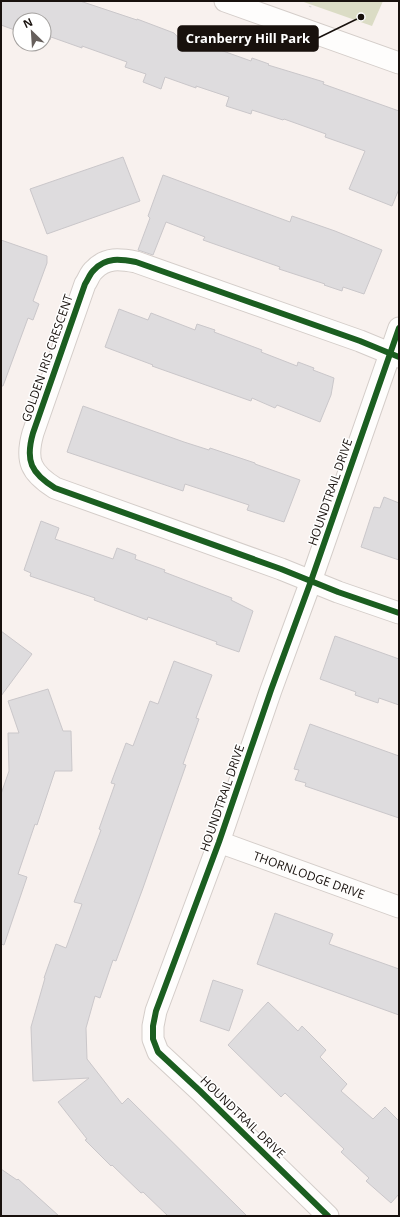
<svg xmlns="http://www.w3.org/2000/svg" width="400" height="1217" viewBox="0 0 400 1217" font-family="'Open Sans',sans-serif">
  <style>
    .green { fill: #dbdcc5 }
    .building { fill: #dedcde; stroke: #cac7ca }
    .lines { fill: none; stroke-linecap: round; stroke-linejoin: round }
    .street-casing { stroke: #d4cdc9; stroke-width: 23 }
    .path { stroke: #d5d3d2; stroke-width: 2.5; stroke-dasharray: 1 3; stroke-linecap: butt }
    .street { stroke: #fefdfc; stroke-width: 21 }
    .cycleway-casing { stroke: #fff; stroke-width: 8 }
    .cycleway { stroke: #1b5e20; stroke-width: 6 }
    .labels { text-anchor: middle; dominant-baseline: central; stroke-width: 3; stroke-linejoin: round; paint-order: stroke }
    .street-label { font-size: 12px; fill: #18110d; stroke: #fff }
    .leader { fill: none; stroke: #18110d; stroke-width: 1.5 }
    .callout-dot { fill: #18110d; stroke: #fff; stroke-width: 1.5 }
    .callout { fill: #18110d; stroke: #18110d; stroke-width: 1.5 }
    .callout-label { font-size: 13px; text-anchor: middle; font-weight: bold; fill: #fff }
  </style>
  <rect width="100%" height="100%" fill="#f8f1ee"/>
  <path class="green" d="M301 1H383L372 26Z"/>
  <g class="building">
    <path d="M1 1H80L137 20V19L174 33 191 51 195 41 251 61 252 58 269 64 268 65 324 82 323 84 399 111V189L392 206 349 189 365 151 325 137 326 134 284 119 283 120 252 110 251 114 226 106 229 97 196 86V88L165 77 161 89 143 82 146 74 125 67 127 62 82 46V48L51 37 50 40 44 38V20H20V32L1 25Z"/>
    <path d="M123 157 140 201 47 234 30 189Z"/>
    <path d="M163 175 290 222 292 216 335 231 382 250 364 294 343 287 342 291 324 285 325 284 279 269 280 267 203 240 205 237 166 222 153 255 138 250 150 218 148 216Z"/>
    <path d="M1 240 47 256V263L33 301 39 304 33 320 28 318 3 386H1Z"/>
    <path d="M119 309 148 320 151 313 195 330 197 324 215 330 214 332 262 350 261 352 297 366 298 362 314 368 313 370 334 378 331 395 320 422 277 405 275 408 252 398 251 401 152 366 153 365 105 347Z"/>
    <path d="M83 406 184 442 209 450 210 448 255 463V464L300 480 284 522 247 510 249 505 185 484 183 491 67 452Z"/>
    <path d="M384 497 399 503V560L361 547 374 507 380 508Z"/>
    <path d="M41 521 59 528 55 539 113 559 117 548 136 555 135 559 165 570 164 572 232 598 231 600 253 611 239 652 216 644 217 642 148 617 147 620 94 600 95 598 30 576 31 573 24 570Z"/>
    <path d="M1 631 32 654 1 696Z"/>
    <path d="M335 636 399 659V705L379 698 378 703 355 695 356 692 320 679Z"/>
    <path d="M174 661 212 675 196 718 199 719 183 764 186 765 143 888 116 961 113 960 100 998 95 996 86 1028 87 1059 122 1104 128 1098 247 1216H168L143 1192 141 1193 112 1165 111 1166 85 1140 87 1139 58 1102 89 1078 33 1081 31 1027 45 978H44L56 944 66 948 82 904 74 902 101 830 99 829 115 784 111 783 126 743 133 746 150 701 158 704Z"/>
    <path d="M48 689 63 731H71L72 771H55L37 825 35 824 18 874 27 877 4 945 1 944V794L9 771 8 733H19L8 701Z"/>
    <path d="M310 724 399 756V818L305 786 306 783 295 780 299 770 294 769Z"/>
    <path d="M275 913 333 934 329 944 399 969V1015L257 964Z"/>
    <path d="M213 980 243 990 229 1031 200 1021Z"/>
    <path d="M268 1002 298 1031 302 1026 326 1050 320 1057 347 1084 341 1091 373 1119 385 1107 399 1121V1194L391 1203 366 1181 369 1178 341 1152 344 1149 285 1093 281 1097 228 1045Z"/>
    <path d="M1 1169 17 1180 18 1179 59 1216H1Z"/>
  </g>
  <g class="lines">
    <defs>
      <g id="street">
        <path d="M225 1 399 63"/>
        <path d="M399 357 360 341 136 262C120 259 106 257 94 270 90 273 88 280 85 284L33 433C25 461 31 473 55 488L281 569 338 592 399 613"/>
        <path id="s1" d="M219 842 399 907"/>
        <path d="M328 1216 200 1091 158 1052 153 1039V1026L156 1011 219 842 271 690 311 581 399 328"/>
      </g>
    </defs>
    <use href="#street" class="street-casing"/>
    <path class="path" d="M310 7 312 1"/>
    <use href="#street" class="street"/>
    <defs>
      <g id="cycleway">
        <path d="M399 357 360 341 136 262C120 259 106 257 94 270 90 273 88 280 85 284L33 433C25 461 31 473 55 488L281 569 338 592 399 613"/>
        <path d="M328 1216 200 1091 158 1052 153 1039V1026L156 1011 219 842 271 690 311 581 399 328"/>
      </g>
    </defs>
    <use href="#cycleway" class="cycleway-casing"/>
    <use href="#cycleway" class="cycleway"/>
  </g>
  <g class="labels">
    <g class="street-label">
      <text transform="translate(47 358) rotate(-71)">GOLDEN IRIS CRESCENT</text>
      <text transform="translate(330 492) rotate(-71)">HOUNDTRAIL DRIVE</text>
      <text transform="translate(222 798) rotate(-71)">HOUNDTRAIL DRIVE</text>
      <text stroke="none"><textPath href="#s1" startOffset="96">THORNLODGE DRIVE</textPath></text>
      <text transform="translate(243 1117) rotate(44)">HOUNDTRAIL DRIVE</text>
    </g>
  </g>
  <path class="leader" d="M361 17L318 38"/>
  <circle class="callout-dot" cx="361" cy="17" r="4"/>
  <rect class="callout" x="178" y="26" width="140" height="25" rx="4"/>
  <g class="callout-label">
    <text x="248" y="43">Cranberry Hill Park</text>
  </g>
  <rect width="400" height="1217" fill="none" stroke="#18110d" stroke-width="4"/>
  <g transform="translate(32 32) rotate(335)"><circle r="19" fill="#ffffff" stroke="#a3a09e"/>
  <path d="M0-3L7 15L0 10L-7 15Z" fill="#665f5c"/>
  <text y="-6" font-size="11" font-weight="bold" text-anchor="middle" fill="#18110d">N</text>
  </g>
</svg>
